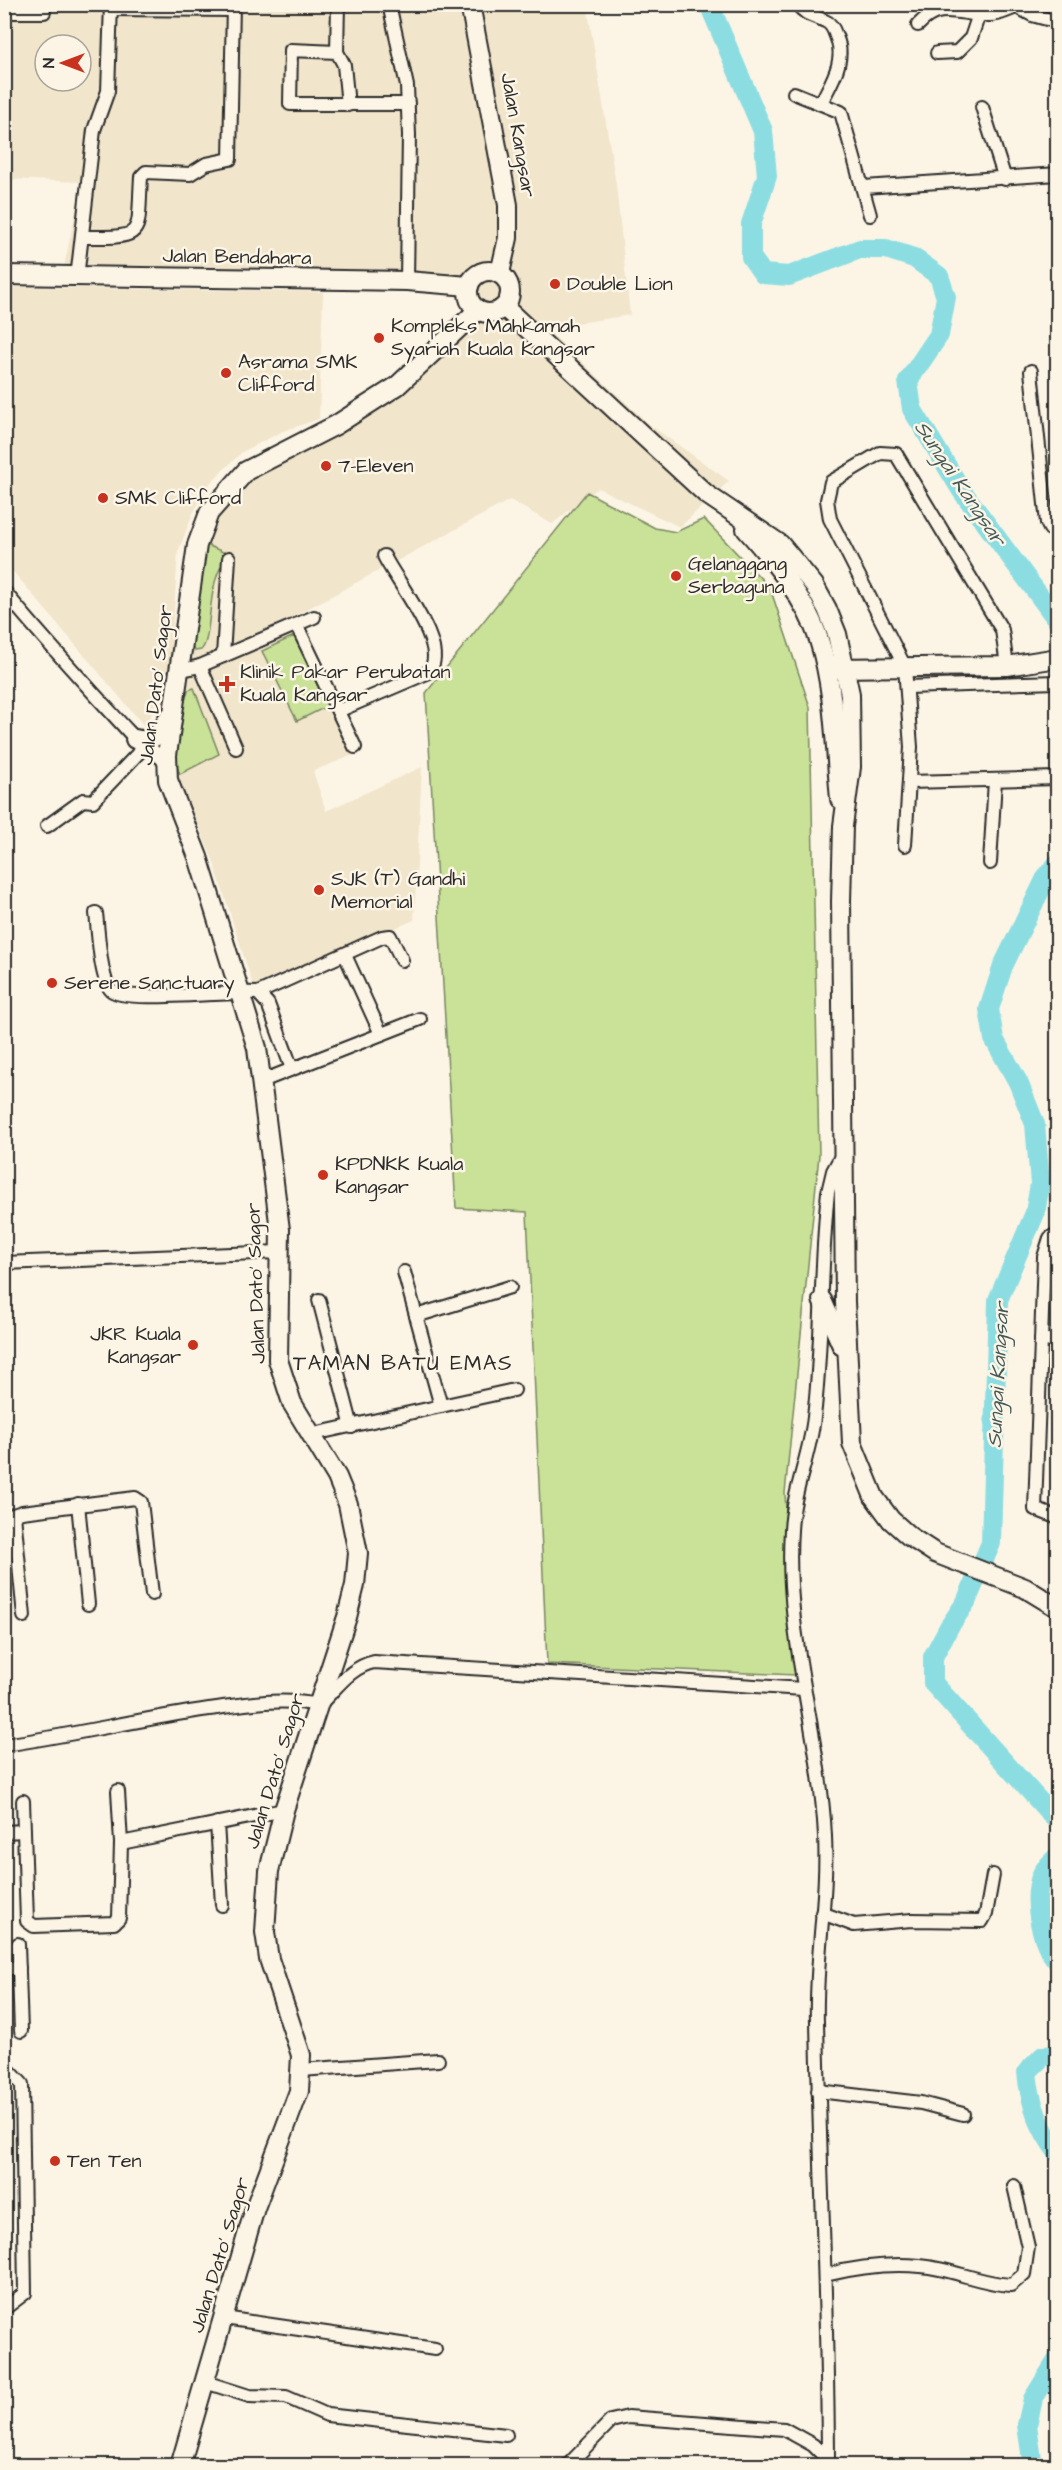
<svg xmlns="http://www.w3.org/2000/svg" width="1062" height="2470" viewBox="0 0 1062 2470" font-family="'Architects Daughter',sans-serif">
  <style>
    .built { fill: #f1e5cb; fill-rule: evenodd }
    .green { fill: #c9e298; stroke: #7a8662; stroke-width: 1.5 }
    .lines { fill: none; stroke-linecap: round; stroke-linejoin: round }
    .river { stroke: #8cdde2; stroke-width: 20 }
    .street-casing { stroke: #2b2b2b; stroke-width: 16 }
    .secondary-casing { stroke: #2b2b2b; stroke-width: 22 }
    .street { stroke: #fcf5e5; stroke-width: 12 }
    .secondary { stroke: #fcf5e5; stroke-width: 18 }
    .poi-dot { fill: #c8321e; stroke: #fcf5e5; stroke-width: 2 }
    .labels { text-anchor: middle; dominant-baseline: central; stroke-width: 5; stroke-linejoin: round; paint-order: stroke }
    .street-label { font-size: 20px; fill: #2b2b2b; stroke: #fcf5e5 }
    .poi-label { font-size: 20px; fill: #2b2b2b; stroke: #fcf5e5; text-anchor: start }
    .water-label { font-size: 21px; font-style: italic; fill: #435859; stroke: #fcf5e5 }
    .neighbourhood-label { font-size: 21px; letter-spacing: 1.5px; fill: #2b2b2b; stroke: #fcf5e5 }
  </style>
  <rect width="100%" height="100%" fill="#fcf5e5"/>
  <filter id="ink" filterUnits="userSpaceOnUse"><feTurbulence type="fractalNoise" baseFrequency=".0167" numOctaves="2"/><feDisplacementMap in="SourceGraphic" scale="12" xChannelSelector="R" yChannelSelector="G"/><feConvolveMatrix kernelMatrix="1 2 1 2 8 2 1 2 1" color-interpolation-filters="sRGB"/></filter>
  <g filter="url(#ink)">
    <g class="built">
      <path d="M5 5H587L616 185 630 315 545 328 650 425 729 481 680 527 598 488 552 524 510 500 296 615 363 751 313 771 326 811 422 767 414 920 254 988 213 860 174 767V731L187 683 201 547 227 499 246 479 416 379 479 316 454 291 61 281 82 182 5 179ZM45 45H81V81H45Z"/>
      <path d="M4 287 323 292 319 419 283 431 242 452 211 482 193 513 178 552 170 667 146 728 5 562Z"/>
    </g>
    <g class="green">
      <path d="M587 492 655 528 676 532 704 519 770 588 810 707 819 1155 785 1493 796 1675 547 1664 527 1212 456 1208 426 693Z"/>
      <path d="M207 545 230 555C204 577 214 639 201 650L195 651 192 647 203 549Z"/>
      <path d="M294 636 328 706 297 721 262 651Z"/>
      <path d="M194 688 219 754 180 774C168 752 182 712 188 690Z"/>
    </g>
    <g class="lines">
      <g class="river">
        <path d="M709 4 763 131 767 176 751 224V257L763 274 789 276 860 249H886L914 258 939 276 946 297 939 335 908 381 912 409 962 491 1058 621"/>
        <path d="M1058 863 1047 876 1003 966 989 1009 994 1039 1018 1082 1035 1124 1040 1184 1035 1213 998 1300 991 1543 966 1602 949 1627 933 1657V1683L1058 1822"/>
        <path d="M1058 1856C1053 1861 1045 1868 1042 1874 1032 1899 1040 1942 1058 1962"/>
        <path d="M1058 2055 1043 2056 1027 2072C1030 2103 1039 2128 1058 2153"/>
        <path d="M1033 2466 1027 2425 1033 2399 1058 2359"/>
      </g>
      <defs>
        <g id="street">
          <path d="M389 4 407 86 409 135 407 281"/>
          <path d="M797 4C806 16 813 15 825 21 831 23 834 30 836 36 847 60 831 82 821 103"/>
          <path d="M1012 4 1032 15 1058 22"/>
          <path d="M111 9 233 10"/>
          <path d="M4 12H44"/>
          <path d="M918 25C941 0 959 16 990 15 999 15 1008 10 1016 7"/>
          <path d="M337 52 338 4"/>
          <path d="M937 53 957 52 971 38 979 14"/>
          <path d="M794 93 841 112 870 215"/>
          <path d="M348 105 344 65 337 52 291 50 290 104H408"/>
          <path d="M982 107 1005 179"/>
          <path d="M864 187 1058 174"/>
          <path d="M82 237C147 237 137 238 141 177L146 172 190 174 206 164 230 159 233 4"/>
          <path d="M77 278 94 130 108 91 111 4"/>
          <path d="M1031 371 1047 523 1050 529 1058 531"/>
          <path d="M4 591C44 640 87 686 129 732 141 745 158 750 166 765"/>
          <path d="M297 626 355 747"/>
          <path d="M223 656 229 558"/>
          <path d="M200 666 236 748"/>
          <path d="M178 671 200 666 314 617"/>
          <path d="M908 687 1057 682"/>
          <path d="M338 711 427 673C454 651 395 580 384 556"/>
          <path d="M909 782 1058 778"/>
          <path d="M47 826 83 800 93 801 145 746"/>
          <path d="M905 845 911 747 905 667 830 519 827 500 831 482 880 453 896 454 1002 630 1007 666"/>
          <path d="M990 863 995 780"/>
          <path d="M96 913C98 929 100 979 111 990 126 1004 231 990 258 993L268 1004 292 1069"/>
          <path d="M345 955 381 1034"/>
          <path d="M258 993 382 937 390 936 402 960"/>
          <path d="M262 1081 420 1019"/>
          <path d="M4 1263 280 1252"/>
          <path d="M404 1272 441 1406"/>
          <path d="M319 1300 352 1427"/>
          <path d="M416 1316 510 1287"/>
          <path d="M1058 1339 1041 1341 1035 1509 1058 1518"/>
          <path d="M1041 1341 1044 1257 1050 1238 1058 1233"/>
          <path d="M309 1435 514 1390"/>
          <path d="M78 1504 88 1604"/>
          <path d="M14 1515 24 1616"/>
          <path d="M4 1518 22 1512 135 1498 141 1502 152 1594"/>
          <path d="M4 1745C73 1735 140 1719 209 1709 246 1704 281 1697 319 1705 336 1689 350 1667 374 1662L804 1689"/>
          <path d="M23 1801 27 1921 34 1926 114 1923 119 1918 121 1843 118 1791"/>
          <path d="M217 1823 222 1905"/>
          <path d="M4 1832 24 1831"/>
          <path d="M121 1843 284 1810"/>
          <path d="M822 1913 854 1925 912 1920 982 1921 986 1914 993 1875"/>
          <path d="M18 1944 21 2031"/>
          <path d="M4 1968H19"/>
          <path d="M4 2065 22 2084 25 2293 4 2309"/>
          <path d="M301 2070 438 2060"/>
          <path d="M818 2091 921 2103 963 2114"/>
          <path d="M825 2275C862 2266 901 2261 939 2269 963 2274 987 2284 1011 2285L1024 2274 1028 2247 1014 2186"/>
          <path d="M224 2318 435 2349"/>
          <path d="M205 2382 249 2396 286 2397 327 2415 506 2435"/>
          <path d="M567 2466 611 2421 628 2417 784 2429 813 2445 828 2460"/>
          <path d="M828 2466C828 2318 820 2170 817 2022 815 1959 828 1898 825 1836 820 1734 784 1633 791 1530 793 1491 810 1455 814 1417 823 1342 820 1267 828 1192L833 1171 843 1153"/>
        </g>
        <g id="secondary">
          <path d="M470 4 508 205V238L500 273"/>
          <circle cx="489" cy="292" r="21"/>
          <path d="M4 275 407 281 469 286"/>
          <path d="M504 307 706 494 780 544 814 585 827 609 837 634 850 694 851 767 843 826 841 901 845 1302 852 1443 874 1497 891 1520 909 1536 935 1553 1025 1588 1058 1608"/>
          <path d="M746 529C774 561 806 599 819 640 835 690 835 747 840 799"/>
          <path d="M833 668 1007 666 1058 658"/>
          <path d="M135 739C155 744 160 732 169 717"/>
          <path d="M822 1300 842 1346"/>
          <path d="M180 2466 255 2208 299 2091 301 2055 269 1959 265 1932 269 1871 284 1810 347 1617 355 1585 358 1553 348 1504 337 1477 292 1403 278 1360 280 1230 257 1048 198 857 168 780 167 755 197 545 209 513 246 471 336 425 397 386 478 310"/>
        </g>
      </defs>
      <use href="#street" class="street-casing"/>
      <use href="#secondary" class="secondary-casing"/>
      <use href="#street" class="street"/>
      <use href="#secondary" class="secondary"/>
    </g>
  </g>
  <g class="poi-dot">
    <circle cx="555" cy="284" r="6"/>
    <circle cx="379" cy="338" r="6"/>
    <circle cx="226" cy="373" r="6"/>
    <circle cx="326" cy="466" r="6"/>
    <circle cx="103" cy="498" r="6"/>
    <circle cx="676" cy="576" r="6"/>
    <path d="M224 675h6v6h6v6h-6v6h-6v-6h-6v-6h6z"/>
    <circle cx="319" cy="890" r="6"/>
    <circle cx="52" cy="983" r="6"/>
    <circle cx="323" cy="1175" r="6"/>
    <circle cx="193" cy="1345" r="6"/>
    <circle cx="55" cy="2161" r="6"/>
  </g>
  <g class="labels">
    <g class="street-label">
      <text transform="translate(518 135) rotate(80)">Jalan Kangsar</text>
      <text transform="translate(237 257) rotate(1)">Jalan Bendahara</text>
      <text transform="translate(156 685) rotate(-83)">Jalan Dato' Sagor</text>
      <text transform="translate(256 1283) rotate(-92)">Jalan Dato' Sagor</text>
      <text transform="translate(275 1771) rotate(-73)">Jalan Dato' Sagor</text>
      <text transform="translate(220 2255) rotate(-73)">Jalan Dato' Sagor</text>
    </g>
    <g class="poi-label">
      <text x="567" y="284">Double Lion</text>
      <text x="391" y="326">Kompleks Mahkamah<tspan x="391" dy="23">Syariah Kuala Kangsar</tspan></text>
      <text x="238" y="362">Asrama SMK<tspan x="238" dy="23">Clifford</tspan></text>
      <text x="338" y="466">7-Eleven</text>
      <text x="115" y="498">SMK Clifford</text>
      <text x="688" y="564">Gelanggang<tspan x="688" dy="23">Serbaguna</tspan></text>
      <text x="240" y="672">Klinik Pakar Perubatan<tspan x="240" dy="23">Kuala Kangsar</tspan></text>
      <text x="331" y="879">SJK (T) Gandhi<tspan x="331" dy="23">Memorial</tspan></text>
      <text x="64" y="983">Serene Sanctuary</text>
      <text x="335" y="1164">KPDNKK Kuala<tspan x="335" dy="23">Kangsar</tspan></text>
      <text x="181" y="1334" text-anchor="end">JKR Kuala<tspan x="181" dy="23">Kangsar</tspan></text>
      <text x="67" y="2161">Ten Ten</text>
    </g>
    <g class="water-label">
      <text transform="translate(960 483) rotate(56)">Sungai Kangsar</text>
      <text transform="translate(998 1375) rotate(-87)">Sungai Kangsar</text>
    </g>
    <g class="neighbourhood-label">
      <text x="403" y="1363">TAMAN BATU EMAS</text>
    </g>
  </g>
  <rect width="1062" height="2470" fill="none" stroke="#fcf5e5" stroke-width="24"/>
  <rect x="12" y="12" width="1038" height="2446" fill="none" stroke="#2b2b2b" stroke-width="2" filter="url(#ink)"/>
  <g transform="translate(63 63) rotate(270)"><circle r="28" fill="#fcf5e5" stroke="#a8a49b" stroke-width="1.5"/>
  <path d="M0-4.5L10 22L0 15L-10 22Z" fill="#c8321e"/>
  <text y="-9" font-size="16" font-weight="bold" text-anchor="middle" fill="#2b2b2b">N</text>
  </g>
</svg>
